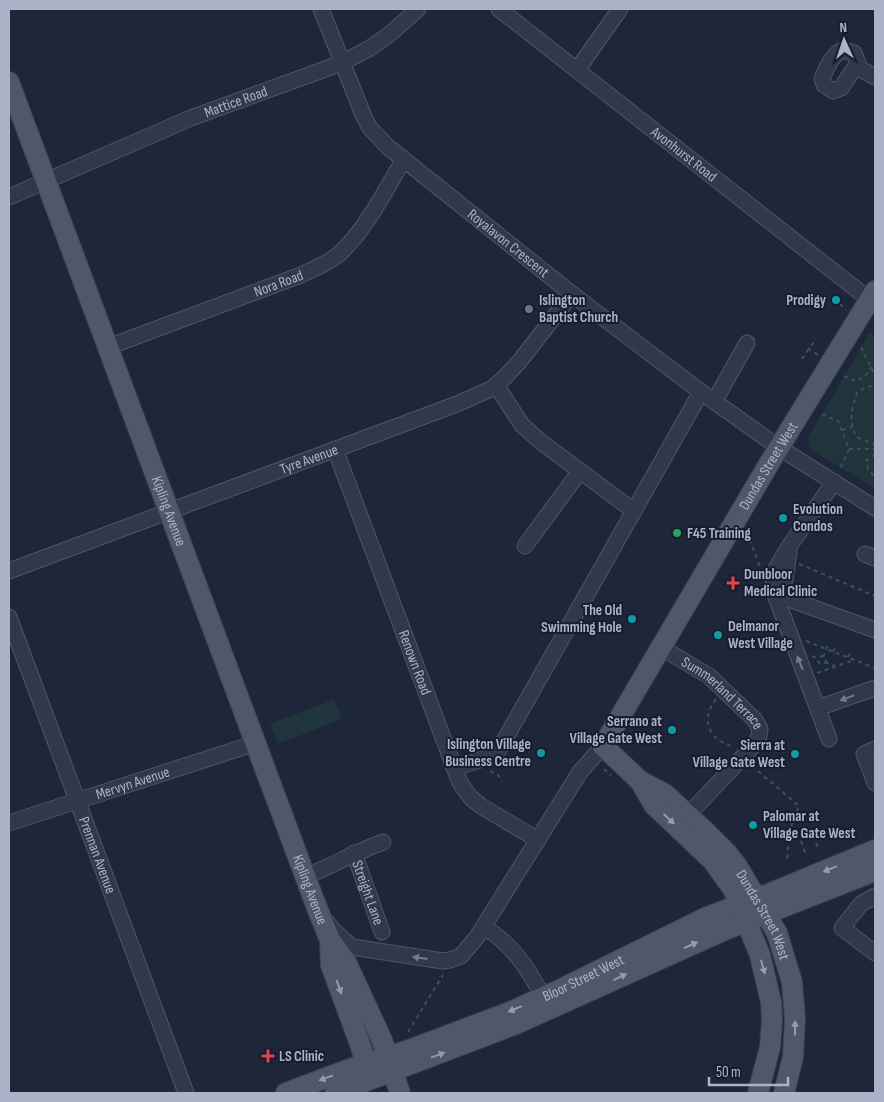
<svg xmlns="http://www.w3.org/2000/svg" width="884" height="1102" viewBox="0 0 884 1102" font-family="'Sofia Sans Condensed',sans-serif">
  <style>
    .green { fill: #20343b }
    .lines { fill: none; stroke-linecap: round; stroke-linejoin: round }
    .minor-casing { stroke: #4f5568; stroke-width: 17 }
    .major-casing { stroke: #3b4153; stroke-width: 22 }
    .path { stroke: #3d5158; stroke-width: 2; stroke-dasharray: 4 4; stroke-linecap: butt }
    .minor { stroke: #32384a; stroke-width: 15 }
    .major { stroke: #4f576a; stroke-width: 20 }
    .oneway { fill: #757b8f }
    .oneway2 { fill: #959bb0 }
    .culture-dot { fill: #0f9aa8; stroke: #171d2e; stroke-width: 2 }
    .worship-dot { fill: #6b7280; stroke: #171d2e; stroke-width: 2 }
    .leisure-dot { fill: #2e9e5b; stroke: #171d2e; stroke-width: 2 }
    .health-dot { fill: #e0444e; stroke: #171d2e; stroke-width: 2 }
    .labels { text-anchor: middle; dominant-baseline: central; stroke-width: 4; stroke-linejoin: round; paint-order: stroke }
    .street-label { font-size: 15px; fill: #acb2c7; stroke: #171d2e }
    .poi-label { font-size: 15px; font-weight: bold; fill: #acb2c7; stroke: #171d2e; text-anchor: start }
  </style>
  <rect width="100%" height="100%" fill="#1e263a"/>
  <g class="green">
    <path d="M870 332 875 337V488L813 451C808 446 807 441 810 434Z"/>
    <path d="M334 699 342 719 278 744 270 724Z"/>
  </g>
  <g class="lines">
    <defs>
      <g id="minor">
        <path id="s1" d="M321 9 364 117 370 128 388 147 572 294 701 392 778 447 875 508"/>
        <path id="s2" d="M499 9 870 300"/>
        <path d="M843 50 854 53 858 63 841 88 833 91 824 85 822 78C827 68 832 54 843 50Z"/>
        <path d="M857 67 875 77"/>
        <path d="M577 70 620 9"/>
        <path id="s3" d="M9 197 191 118 342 63 370 48 390 34 418 9"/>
        <path id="s4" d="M108 347 301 275C313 269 327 264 338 255 364 233 386 189 404 159"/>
        <path d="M496 385 522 425 541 442 634 511"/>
        <path d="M714 402 747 343"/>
        <path id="s5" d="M335 449 460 783 471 798 481 806 538 840"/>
        <path d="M525 546 580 471"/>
        <path d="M865 554 875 558"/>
        <path id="s6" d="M9 571 457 404 493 388 505 377 519 362 572 294"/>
        <path d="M785 580 789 552"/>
        <path d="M786 598 875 630"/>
        <path id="s7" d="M9 617 186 1093"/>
        <path id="s8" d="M662 648 709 676 755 720 760 729 759 736 755 744 688 815"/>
        <path d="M818 708 875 688"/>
        <path d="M829 739 773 589 774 572 788 548 834 482"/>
        <path d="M875 749 864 754 875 783"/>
        <path d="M454 768 496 755 701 392"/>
        <path id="s9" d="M9 823 256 743"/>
        <path id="s10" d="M354 853 382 932"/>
        <path d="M306 876C332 866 356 852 383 842"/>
        <path d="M875 896 861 904 842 928 875 953"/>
        <path d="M327 922 333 930 352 947 443 961 450 960 461 956 477 937 580 772 603 746"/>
        <path d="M484 927C512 944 528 968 543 997"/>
      </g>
      <g id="major">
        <path id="s11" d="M9 82 317 908 330 940 346 962 382 1040 400 1093"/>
        <path id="s12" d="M640 781 665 794 705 831 727 853 737 866 777 933 792 982 795 1019 793 1057 784 1093"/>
        <path d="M330 940 331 965 361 1047 370 1076"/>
        <path id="s13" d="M286 1093 344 1071 409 1050 510 1012 559 990 707 917 771 893 875 850"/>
        <path d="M335 1093 516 1024 727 929 875 871"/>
        <path id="s14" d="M758 1093 770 1047 772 1020 771 1002 760 955 733 889 713 861 654 805 640 781 603 746 770 462 875 291"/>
      </g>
    </defs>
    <use href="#minor" class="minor-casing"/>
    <use href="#major" class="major-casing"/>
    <g class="path">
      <path d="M840 304 846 310"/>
      <path d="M861 347 875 375"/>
      <path d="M808 348 818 355"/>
      <path d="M802 359 816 339"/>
      <path d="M844 376 856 381 865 377 871 367"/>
      <path d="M822 414 838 421 849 449 839 471"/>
      <path d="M842 430 852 427"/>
      <path d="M849 449H874"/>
      <path d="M875 454 874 444 856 437C848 419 852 410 857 392L867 387 875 386"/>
      <path d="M875 454 866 461 868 469 875 478"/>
      <path d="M747 532 761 570"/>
      <path d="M799 564 875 596"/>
      <path d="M806 641 875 668"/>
      <path d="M833 652 836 646"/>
      <path d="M812 656 819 659"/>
      <circle cx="822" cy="660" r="4"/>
      <path d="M823 657 829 643"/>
      <path d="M848 657 851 651"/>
      <path d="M825 662 835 666"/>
      <path d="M817 673 854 660"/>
      <path d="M716 699C699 721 710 741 735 747"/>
      <path d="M752 766 799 806 789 832 787 862"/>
      <path d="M604 769 611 776"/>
      <path d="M490 771 498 775 502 782"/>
      <path d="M852 828 854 836"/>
      <path d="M833 836 836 843"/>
      <path d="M801 841 806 855"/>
      <path d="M816 843 819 850"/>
      <path d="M408 1032 443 975"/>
    </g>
    <use href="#minor" class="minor"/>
    <use href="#major" class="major"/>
  </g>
  <defs><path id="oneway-solid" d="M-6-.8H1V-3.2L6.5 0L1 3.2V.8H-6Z" transform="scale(1.25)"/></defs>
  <g class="oneway">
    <use href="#oneway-solid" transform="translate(800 663) rotate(-112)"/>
    <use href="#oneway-solid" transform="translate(847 698) rotate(160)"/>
    <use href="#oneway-solid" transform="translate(420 958) rotate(-172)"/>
  </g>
  <g class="oneway2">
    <use href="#oneway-solid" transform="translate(669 819) rotate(43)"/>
    <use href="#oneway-solid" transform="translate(830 869) rotate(157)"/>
    <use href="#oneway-solid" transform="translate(691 945) rotate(-24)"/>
    <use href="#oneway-solid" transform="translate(763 967) rotate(74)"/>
    <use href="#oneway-solid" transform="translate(620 977) rotate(-26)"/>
    <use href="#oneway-solid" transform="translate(339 987) rotate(70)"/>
    <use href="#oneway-solid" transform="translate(515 1009) rotate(157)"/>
    <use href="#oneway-solid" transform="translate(795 1028) rotate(-89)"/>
    <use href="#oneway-solid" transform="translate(438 1055) rotate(-20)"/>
    <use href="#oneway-solid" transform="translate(326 1078) rotate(160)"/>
  </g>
  <g class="culture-dot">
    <circle cx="836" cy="300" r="5"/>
    <circle cx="783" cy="518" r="5"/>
    <circle cx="632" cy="619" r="5"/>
    <circle cx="718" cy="635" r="5"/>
    <circle cx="672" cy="730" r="5"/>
    <circle cx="541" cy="753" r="5"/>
    <circle cx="795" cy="754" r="5"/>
    <circle cx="753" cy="825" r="5"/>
  </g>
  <circle class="worship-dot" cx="529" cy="309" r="5"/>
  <circle class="leisure-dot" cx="677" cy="533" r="5"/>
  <g class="health-dot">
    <path d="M730.5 575.5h5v5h5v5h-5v5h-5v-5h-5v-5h5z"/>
    <path d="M265.5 1048.5h5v5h5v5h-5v5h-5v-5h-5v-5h5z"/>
  </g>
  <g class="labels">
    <g class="street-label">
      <text stroke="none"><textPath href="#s3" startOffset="246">Mattice Road</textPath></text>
      <text stroke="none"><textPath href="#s2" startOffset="235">Avonhurst Road</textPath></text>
      <text stroke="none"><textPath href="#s1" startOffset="309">Royalavon Crescent</textPath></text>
      <text stroke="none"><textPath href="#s4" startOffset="182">Nora Road</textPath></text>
      <text stroke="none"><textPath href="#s6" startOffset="320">Tyre Avenue</textPath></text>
      <text stroke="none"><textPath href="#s14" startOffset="732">Dundas Street West</textPath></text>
      <text stroke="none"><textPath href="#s11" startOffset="458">Kipling Avenue</textPath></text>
      <text stroke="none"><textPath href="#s5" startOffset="228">Renown Road</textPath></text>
      <text stroke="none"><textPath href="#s8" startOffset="76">Summerland Terrace</textPath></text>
      <text stroke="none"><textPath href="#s9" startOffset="130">Mervyn Avenue</textPath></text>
      <text stroke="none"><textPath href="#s7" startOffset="254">Prennan Avenue</textPath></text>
      <text stroke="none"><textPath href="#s11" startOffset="862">Kipling Avenue</textPath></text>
      <text stroke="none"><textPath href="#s10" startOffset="42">Streight Lane</textPath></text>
      <text stroke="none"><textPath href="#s12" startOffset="186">Dundas Street West</textPath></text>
      <text stroke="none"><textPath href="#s13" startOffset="319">Bloor Street West</textPath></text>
    </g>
    <g class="poi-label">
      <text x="539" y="300">Islington<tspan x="539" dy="17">Baptist Church</tspan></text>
      <text x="826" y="300" text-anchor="end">Prodigy</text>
      <text x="793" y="509">Evolution<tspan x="793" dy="17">Condos</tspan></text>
      <text x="687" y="533">F45 Training</text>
      <text x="744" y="574">Dunbloor<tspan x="744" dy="17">Medical Clinic</tspan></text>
      <text x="622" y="610" text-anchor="end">The Old<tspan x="622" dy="17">Swimming Hole</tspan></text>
      <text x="728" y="626">Delmanor<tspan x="728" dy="17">West Village</tspan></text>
      <text x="662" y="721" text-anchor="end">Serrano at<tspan x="662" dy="17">Village Gate West</tspan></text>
      <text x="531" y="744" text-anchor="end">Islington Village<tspan x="531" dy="17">Business Centre</tspan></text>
      <text x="785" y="745" text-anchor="end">Sierra at<tspan x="785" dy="17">Village Gate West</tspan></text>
      <text x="763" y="816">Palomar at<tspan x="763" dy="17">Village Gate West</tspan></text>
      <text x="279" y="1056">LS Clinic</text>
    </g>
  </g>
  <rect width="884" height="1102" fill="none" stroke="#acb2c7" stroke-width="20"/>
  <g transform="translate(844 40) rotate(357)" stroke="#171d2e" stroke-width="4" paint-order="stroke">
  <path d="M0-4L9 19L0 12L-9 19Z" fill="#acb2c7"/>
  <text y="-8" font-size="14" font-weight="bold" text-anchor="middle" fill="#acb2c7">N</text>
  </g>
  <path d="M709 1077v8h79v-8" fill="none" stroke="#acb2c7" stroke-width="2.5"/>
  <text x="716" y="1077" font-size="15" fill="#acb2c7" stroke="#171d2e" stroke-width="4" paint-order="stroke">50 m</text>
</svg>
